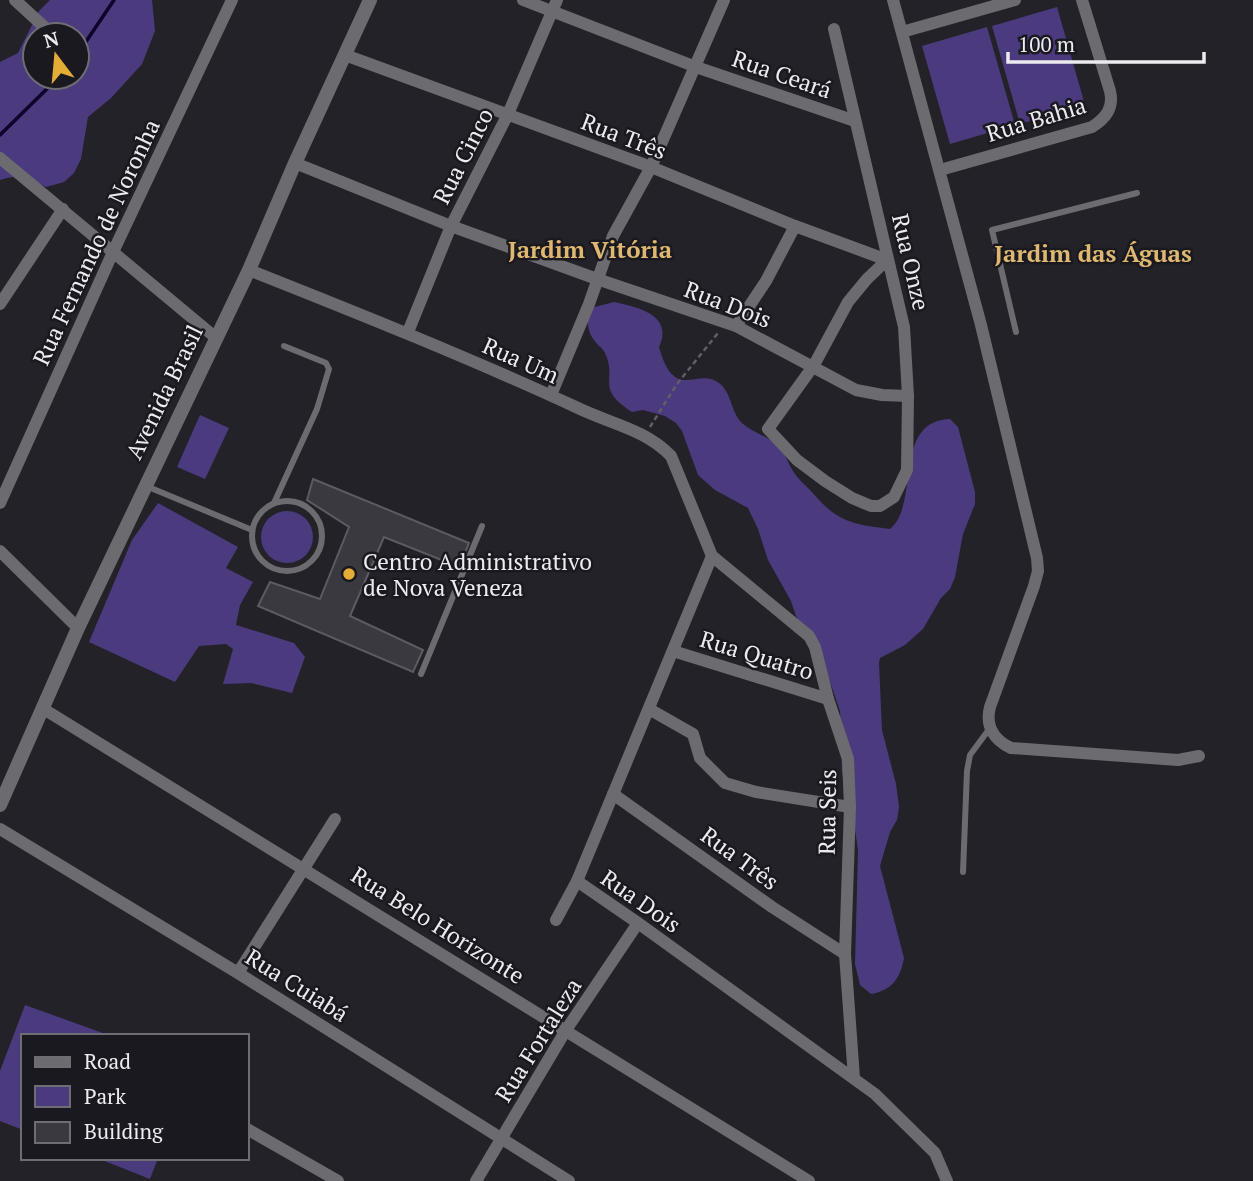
<svg xmlns="http://www.w3.org/2000/svg" width="1253" height="1181" viewBox="0 0 1253 1181" font-family="'PT Serif',serif">
  <style>
    .green { fill: #4c3a7f; fill-rule: evenodd }
    .lines { fill: none; stroke-linecap: round; stroke-linejoin: round }
    .stream { stroke: #10022a; stroke-width: 3.5 }
    .building { fill: #3a3940; stroke: #5c5b62; stroke-width: 2 }
    .path { stroke: #605f66; stroke-width: 2.5; stroke-dasharray: 5 3.5; stroke-linecap: butt }
    .service { stroke: #6c6b6f; stroke-width: 6 }
    .minor { stroke: #6c6b6f; stroke-width: 12 }
    .tertiary { stroke: #6c6b6f; stroke-width: 14 }
    .poi-dot { fill: #e4ad35; stroke: #1a191f; stroke-width: 2.5 }
    .labels { text-anchor: middle; dominant-baseline: central; stroke-width: 5; stroke-linejoin: round; paint-order: stroke }
    .street-label { font-size: 23px; fill: #ecebf0; stroke: #1a191f }
    .poi-label { font-size: 23px; fill: #ecebf0; stroke: #1a191f; text-anchor: start }
    .neighbourhood-label { font-size: 24px; font-weight: bold; fill: #deb871; stroke: #1a191f }
  </style>
  <rect width="100%" height="100%" fill="#232229"/>
  <g class="green">
    <path d="M50 0H152L155 31 142 64 111 98 88 117 81 159 74 173 64 182 46 187C29 179 18 173 0 180V62L18 53 39 11ZM35 35H77V77H35Z"/>
    <path d="M1057 7 1085 105 1020 124 992 26Z"/>
    <path d="M987 27 1015 125 950 144 922 46Z"/>
    <path d="M614 302C638 307 674 315 659 347 675 404 697 366 719 383 731 392 731 410 740 421 749 431 765 435 776 444 785 451 787 462 793 471 797 478 805 485 811 491 837 522 851 524 890 529 921 503 892 421 950 419L958 427 975 492V504L963 534 955 577 950 589 941 598 923 629 905 645 880 658 879 663 882 730 896 784 899 807 897 820 890 832 880 866 904 958C900 979 892 990 871 994L860 985 855 964 858 850 854 822 842 772 840 711 829 679 796 616 791 601 768 560 758 529 748 508 715 490 698 475 682 431 676 423 665 416 643 410 632 412C594 387 618 381 605 353 602 347 598 346 594 340 589 334 588 326 587 318L591 308Z"/>
    <path d="M200 415 229 428 205 479 177 467Z"/>
    <path d="M158 503 238 547 226 568 253 582 240 605 236 625 294 643 305 657 292 693 251 683 223 684 233 649 226 644 199 646 175 682 89 642 132 540Z"/>
    <circle cx="287" cy="537" r="26"/>
    <path d="M25 1005 111 1036H23V1130L0 1121V1071Z"/>
    <path d="M97 1158H158L150 1179Z"/>
  </g>
  <g class="lines">
    <g class="stream">
      <path d="M77 55 114 0"/>
      <path d="M0 135 59 77"/>
    </g>
  </g>
  <path class="building" d="M313 479 469 543 459 567 384 537 350 616 423 650 413 672 258 606 270 582 320 599 349 527 307 500Z"/>
  <g class="lines">
    <path class="path" d="M650 427 677 384 718 333"/>
    <g class="service">
      <path d="M1016 332 992 230 1137 193"/>
      <path d="M146 486 252 530"/>
      <circle cx="287" cy="536" r="35"/>
      <path d="M274 503 317 409 329 369 326 363 284 346"/>
      <path d="M421 674 482 526"/>
      <path d="M963 872 967 771 970 755 990 728"/>
    </g>
    <g class="minor">
      <path d="M15 0 53 35"/>
      <path d="M523 0 696 67 855 121"/>
      <path d="M893 0 981 325 1037 558 1038 571 1034 586 990 707C985 726 994 740 1011 748L1178 760 1199 756"/>
      <path d="M902 32 1015 0"/>
      <path d="M345 55 651 167 795 226 887 260 867 279 848 302 814 365 768 429 797 460 825 481 852 498 871 506H880L894 497 907 470 908 396 904 327 834 29"/>
      <path d="M0 158 215 337"/>
      <path d="M295 163 451 226 597 279 736 326 856 390 882 395 908 396"/>
      <path d="M940 170 1092 127C1106 118 1114 108 1110 91L1082 0"/>
      <path d="M249 270C360 314 470 358 578 408 611 424 645 429 671 456L712 556 809 636 815 647 828 699 848 759 850 807 845 954 854 1078"/>
      <path d="M0 304 63 209"/>
      <path d="M736 326 766 281 795 226"/>
      <path d="M408 332 451 226 508 114 557 0"/>
      <path d="M551 395 589 304 613 236 651 167 724 0"/>
      <path d="M0 503 113 252 232 0"/>
      <path d="M0 551 78 628"/>
      <path d="M673 651 828 699"/>
      <path d="M42 708 809 1181"/>
      <path d="M649 709 693 734 700 758 725 783 756 792 850 807"/>
      <path d="M613 794 772 907 845 954"/>
      <path d="M0 829 238 973 569 1181"/>
      <path d="M577 881 638 923 875 1094 935 1153 947 1181"/>
      <path d="M556 920 577 881 712 556"/>
      <path d="M238 973 335 819"/>
      <path d="M247 1129 338 1181"/>
      <path d="M476 1181 566 1030 638 923"/>
    </g>
    <path class="tertiary" d="M0 805 78 628 249 270 295 163 370 0"/>
  </g>
  <circle class="poi-dot" cx="349" cy="574" r="7"/>
  <g class="labels">
    <g class="street-label">
      <text transform="translate(782 74) rotate(19)">Rua Ceará</text>
      <text transform="translate(1036 119) rotate(-17)">Rua Bahia</text>
      <text transform="translate(624 136) rotate(21)">Rua Três</text>
      <text transform="translate(463 156) rotate(-63)">Rua Cinco</text>
      <text transform="translate(96 242) rotate(-65)">Rua Fernando de Noronha</text>
      <text transform="translate(911 262) rotate(77)">Rua Onze</text>
      <text transform="translate(728 304) rotate(21)">Rua Dois</text>
      <text transform="translate(521 360) rotate(24)">Rua Um</text>
      <text transform="translate(164 392) rotate(-64)">Avenida Brasil</text>
      <text transform="translate(757 655) rotate(17)">Rua Quatro</text>
      <text transform="translate(827 812) rotate(-89)">Rua Seis</text>
      <text transform="translate(740 858) rotate(36)">Rua Três</text>
      <text transform="translate(641 901) rotate(35)">Rua Dois</text>
      <text transform="translate(438 925) rotate(32)">Rua Belo Horizonte</text>
      <text transform="translate(297 985) rotate(32)">Rua Cuiabá</text>
      <text transform="translate(538 1040) rotate(-58)">Rua Fortaleza</text>
    </g>
    <g class="poi-label">
      <text x="363" y="561">Centro Administrativo<tspan x="363" dy="26">de Nova Veneza</tspan></text>
    </g>
    <g class="neighbourhood-label">
      <text x="590" y="249">Jardim Vitória</text>
      <text x="1093" y="253">Jardim das Águas</text>
    </g>
  </g>
  <rect x="21" y="1034" width="228" height="126" fill="#1a191f" stroke="#6e6d73" stroke-width="2"/>
  <rect x="35" y="1057" width="35" height="10" fill="#6c6b6f" stroke="#6e6d73" stroke-width="2"/>
  <text x="84" y="1069" font-size="21" fill="#ecebf0">Road</text>
  <rect x="35" y="1086" width="35" height="21" fill="#4c3a7f" stroke="#6e6d73" stroke-width="2"/>
  <text x="84" y="1104" font-size="21" fill="#ecebf0">Park</text>
  <rect x="35" y="1122" width="35" height="21" fill="#3a3940" stroke="#6e6d73" stroke-width="2"/>
  <text x="84" y="1139" font-size="21" fill="#ecebf0">Building</text>
  <g transform="translate(56 56) rotate(344)"><circle r="33" fill="#1a191f" stroke="#6e6d73" stroke-width="2"/>
  <path d="M0-5L12 26L0 18L-12 26Z" fill="#e4ad35"/>
  <text y="-10" font-size="19" font-weight="bold" text-anchor="middle" fill="#ecebf0">N</text>
  </g>
  <path d="M1008 52v10h196v-10" fill="none" stroke="#ecebf0" stroke-width="3.5"/>
  <text x="1018" y="52" font-size="21" fill="#ecebf0" stroke="#1a191f" stroke-width="5" paint-order="stroke">100 m</text>
</svg>
